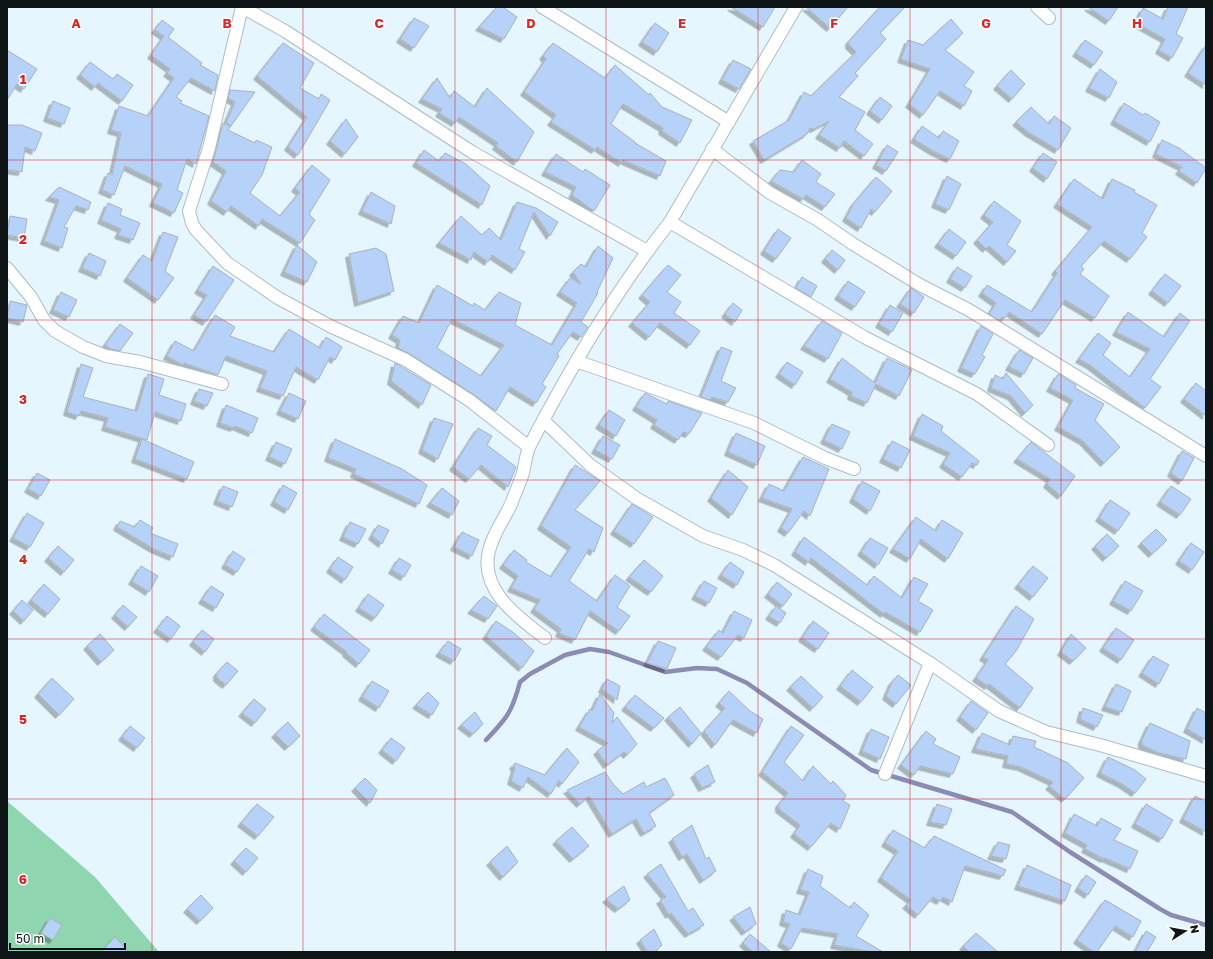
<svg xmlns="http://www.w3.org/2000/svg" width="1213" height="959" viewBox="0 0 1213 959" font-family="'Golos Text',sans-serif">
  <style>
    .green { fill: #8ed5b0 }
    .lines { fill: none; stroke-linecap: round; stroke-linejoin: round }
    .stream { stroke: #8c8bb4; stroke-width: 4.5 }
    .building { fill: #b7d2f8; stroke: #a8b1be; fill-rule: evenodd; filter: url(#shadow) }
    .minor-casing { stroke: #acbdc4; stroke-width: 14 }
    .minor { stroke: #fff; stroke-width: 12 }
    .grid { fill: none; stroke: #d62828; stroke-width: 1; stroke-opacity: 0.55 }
    .grid-label { font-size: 13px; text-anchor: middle; font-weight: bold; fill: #d62828; stroke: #fff; stroke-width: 3; stroke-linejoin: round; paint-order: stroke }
  </style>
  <defs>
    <filter id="shadow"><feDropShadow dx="-3.5" dy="3.5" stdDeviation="0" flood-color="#0004"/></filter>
  </defs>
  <rect width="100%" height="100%" fill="#e5f6fe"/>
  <path class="green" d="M7 801 95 877 159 952H7Z"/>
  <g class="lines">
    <path class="stream" d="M486 740C507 718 512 712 520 682L530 674 565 655 590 649 609 652 665 672 697 668 717 669 747 683 871 770 1012 812 1070 852 1160 909 1171 915 1206 925"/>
  </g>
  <g class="building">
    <path d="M497 7H503L517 17 504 39 479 27Z"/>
    <path d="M731 7H775L763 27Z"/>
    <path d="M806 7H848L830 28Z"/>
    <path d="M880 7H905L880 33 886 39 855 73 858 76 839 97 865 112 855 130 873 144 864 156 844 141 840 148 819 135 829 121 814 129 810 128 807 134 764 160 753 141 789 120 804 92 811 96 856 52 849 45V41Z"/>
    <path d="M1088 7H1118L1109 21Z"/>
    <path d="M1168 7H1188L1176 34 1183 38 1172 58 1159 50 1165 39 1136 23 1143 8 1163 19Z"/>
    <path d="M414 18 429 26 414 48 400 39Z"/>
    <path d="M951 19 963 33 945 50 974 72 964 86 972 91 964 106 940 91 923 115 909 104 930 69 901 59 908 40 923 45Z"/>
    <path d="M162 20 174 29 168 37 202 63 200 65 218 75 215 91 191 78 176 97 182 101 180 103 209 116 196 164 187 159 177 190 183 193 174 213 153 203 162 184 125 166 114 195 102 190 108 173 112 175 121 133 111 130 119 106 148 116 174 78 167 73 170 69 151 55 164 36 155 30Z"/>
    <path d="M655 23 669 33 657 52 642 42Z"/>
    <path d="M1085 40 1103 52 1094 65 1076 53Z"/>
    <path d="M283 43 314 63 300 88 319 99 321 94 330 100 298 155 288 147 307 117 257 76Z"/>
    <path d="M553 43 605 78 615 65 649 95 650 93 662 107 692 120 680 143 662 131 663 128 623 104 611 124 635 142V143L666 161 660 176 623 160 622 163 597 147 595 150 551 122 556 115 524 92 546 59 543 56Z"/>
    <path d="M1206 45V85L1188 73Z"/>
    <path d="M7 50 37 69 24 89 17 84 7 100Z"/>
    <path d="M733 60 751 69 739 89 722 80Z"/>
    <path d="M90 62 113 79 117 74 133 85 122 101 98 83 95 87 80 75Z"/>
    <path d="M1100 69 1117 82 1109 98 1089 88Z"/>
    <path d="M1011 70 1025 84 1012 99 997 86Z"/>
    <path d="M437 78 450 98 454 91 475 107 487 88 534 132 517 162 496 146 498 143 459 117 455 123 439 113 442 109 422 99Z"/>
    <path d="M230 90 255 92 231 126 226 123 235 102 228 98Z"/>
    <path d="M880 97 892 106 882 120 870 111Z"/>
    <path d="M53 101 70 108 64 124 47 118Z"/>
    <path d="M1124 103 1143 115 1145 113 1160 122 1150 142 1114 121Z"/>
    <path d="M1031 107 1049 124 1054 116 1071 128 1058 150 1028 132 1016 122Z"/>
    <path d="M346 119 358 137 345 154 330 141Z"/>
    <path d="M223 123 231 126 228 130 255 143 256 140 272 147 262 175 250 193 280 216 300 192 295 188 312 165 330 180 309 214 315 220 300 243 262 219 259 226 231 206 227 212 211 201 226 171 213 162Z"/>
    <path d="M7 125H22L42 133 35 151 25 147 22 172 7 170Z"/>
    <path d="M922 126 939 138 943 131 959 141 950 159 933 151 914 139Z"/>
    <path d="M1162 140 1179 148 1206 168 1197 183 1179 171 1182 167 1156 154Z"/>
    <path d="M887 145 898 152 886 171 876 165Z"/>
    <path d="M424 150 439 161 445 153 466 164 490 186 482 205 416 163Z"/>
    <path d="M1043 153 1057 162 1047 179 1033 168Z"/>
    <path d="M556 154 583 172 585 169 610 185 594 211 572 195 576 187 545 172Z"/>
    <path d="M802 160 821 174 816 182 835 194 825 207 806 195 803 199 771 181 780 170 794 172Z"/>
    <path d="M947 176 961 184 949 210 935 204Z"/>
    <path d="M876 177 892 191 875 212 871 209 861 228 846 218 854 203Z"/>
    <path d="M1074 179 1103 199 1112 179 1135 190 1134 192 1157 205 1142 233 1147 237 1130 259 1104 241 1081 266 1084 269 1080 274 1109 296 1095 318 1065 300 1042 334 1009 312 1005 318 1002 317 1000 321 989 314 996 303 982 293 987 285 1032 312 1057 273 1055 271 1092 227 1057 204Z"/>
    <path d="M59 187 91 202 88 210 76 206 64 227 68 228 62 248 44 241 59 200 49 197Z"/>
    <path d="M371 192 395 206 391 224 362 211Z"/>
    <path d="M994 201 1021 221 1007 245 1016 251 1007 262 989 246 986 249 977 240 993 222 984 215Z"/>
    <path d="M517 202 536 208 558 222 550 236 534 212 519 249 525 252 515 270 492 255 488 262 474 252 471 260 439 243 461 216 482 235 489 228 501 240Z"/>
    <path d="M108 203 122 209 120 215 140 223 133 240 118 235 121 229 101 220Z"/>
    <path d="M10 216 27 219 24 238 7 235Z"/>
    <path d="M778 229 791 238 776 259 764 251Z"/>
    <path d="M949 229 966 242 956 256 938 244Z"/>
    <path d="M163 232 178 237 165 271 174 278 158 300 127 278 143 255 152 261Z"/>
    <path d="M297 245 317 262 307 282 284 272Z"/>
    <path d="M598 246 613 258 597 292 598 293 581 322 588 327 581 337 573 332 557 354 559 356 542 384 546 387 536 403 510 387 496 411 473 394 410 354 398 348 400 340 392 335 403 316 419 323 437 285 473 306 474 303 485 310 499 292 521 303 515 325 552 345 577 303 560 292 570 278 581 284 573 272 581 264 586 267ZM452 319 504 345 481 376 437 348Z"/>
    <path d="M376 248 386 254 394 291 358 303 349 254Z"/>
    <path d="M832 250 845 260 838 270 825 259Z"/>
    <path d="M89 253 106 261 100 276 82 268Z"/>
    <path d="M668 265 681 275 667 292 681 302 674 313 700 331 690 345 660 323 649 337 632 323 650 302 642 295Z"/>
    <path d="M213 266 234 280 206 322 194 315 207 295 198 290Z"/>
    <path d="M957 267 972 276 965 288 950 279Z"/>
    <path d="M1165 274 1181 286 1168 303 1152 291Z"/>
    <path d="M802 277 817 286 811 297 796 288Z"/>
    <path d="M848 281 865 292 855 307 838 296Z"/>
    <path d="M911 288 924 297 914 313 900 304Z"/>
    <path d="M61 292 77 300 69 317 53 310Z"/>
    <path d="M10 301 27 305 23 322 7 318Z"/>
    <path d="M733 303 742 310 735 322 725 314Z"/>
    <path d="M890 305 903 313 892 332 879 324Z"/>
    <path d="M1128 312 1164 337 1180 313 1190 321 1150 379 1161 387 1145 408 1090 365 1079 359 1098 333 1111 343 1103 355 1130 377 1150 349 1116 332Z"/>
    <path d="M215 315 235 327 230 336 274 352 289 329 320 348 326 337 342 347 335 360 330 357 318 380 296 367 283 396 260 388 267 371 226 356 218 375 184 363 183 365 167 356 175 341 194 351Z"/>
    <path d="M822 321 842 333 828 359 804 346Z"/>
    <path d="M120 324 133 333 120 351 111 349 105 345Z"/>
    <path d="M981 326 993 334 982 355 985 357 975 374 961 368Z"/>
    <path d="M721 347 732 351 721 381 736 388 728 402 712 397 710 400 701 397Z"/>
    <path d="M1019 350 1033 358 1024 374 1009 367Z"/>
    <path d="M842 358 875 383 887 358 912 370 899 396 876 384 867 403 851 396 852 392 830 379Z"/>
    <path d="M787 362 803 372 795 385 779 374Z"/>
    <path d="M395 363 431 385 422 405 391 381Z"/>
    <path d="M81 364 93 368 83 397 137 411 148 374 164 379 159 395 186 404 181 421 155 412 147 440 105 427 108 418 81 411 79 416 67 412Z"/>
    <path d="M1006 373 1033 405 1025 413 1011 396 991 388 995 375 1003 379Z"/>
    <path d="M1058 374 1076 385 1075 388 1104 404 1095 420 1120 447 1104 463 1083 441 1058 427 1073 400 1050 388Z"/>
    <path d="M1196 383 1206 391V416L1184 399Z"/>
    <path d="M199 389 213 393 207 406 194 401Z"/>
    <path d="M289 393 306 401 298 419 280 411Z"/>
    <path d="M645 393 667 404 668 401 702 413 689 434 683 432 678 440 654 425 657 420 636 407Z"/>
    <path d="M226 405 258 418 252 433 235 426 234 428 220 423Z"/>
    <path d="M609 410 625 420 616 436 599 425Z"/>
    <path d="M922 414 943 426 941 431 979 461 977 465 972 463 962 477 943 464 950 453 913 436Z"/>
    <path d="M434 418 453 424 438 459 422 450Z"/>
    <path d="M832 424 850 432 842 449 824 440Z"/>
    <path d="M478 428 492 436 487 445 516 467 508 487 481 465 469 479 453 467Z"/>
    <path d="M736 433 765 446 757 465 728 452Z"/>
    <path d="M603 436 620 445 612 459 595 450Z"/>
    <path d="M142 439 194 462 187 479 135 459Z"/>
    <path d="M335 439 402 469 427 485 419 504 354 474 356 469 328 458Z"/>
    <path d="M892 441 910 450 901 468 883 459Z"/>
    <path d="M276 442 292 449 285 464 269 457Z"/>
    <path d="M1031 442 1075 476 1061 496 1047 484 1050 479 1017 459Z"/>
    <path d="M1182 451 1194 458 1182 481 1171 473Z"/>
    <path d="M803 457 829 469 810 516 804 511 788 533 781 528 792 509 762 498 769 484 784 491Z"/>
    <path d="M575 465 600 481 575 510 603 528 594 552 589 549 569 581 597 601 615 575 630 586 617 607 630 616 619 631 590 611 575 640 559 633 561 629 534 609 540 600 511 588 518 576 503 565 514 550 527 560 526 562 551 577 571 547 541 526Z"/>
    <path d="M728 470 748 487 732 515 711 498Z"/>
    <path d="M37 473 50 480 41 496 28 489Z"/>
    <path d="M862 481 880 491 870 511 853 499Z"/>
    <path d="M283 485 297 493 288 510 274 502Z"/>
    <path d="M223 486 238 492 232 507 217 501Z"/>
    <path d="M1171 486 1191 499 1180 515 1160 502Z"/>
    <path d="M442 488 459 501 452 515 430 503Z"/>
    <path d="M1110 500 1130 513 1118 531 1099 518Z"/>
    <path d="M632 504 653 517 634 544 614 531Z"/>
    <path d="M27 513 44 523 30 547 13 538Z"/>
    <path d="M916 517 936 531 942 520 963 533 948 559 921 539 910 559 893 549Z"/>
    <path d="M140 520 153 528 150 533 178 544 173 557 154 549 117 527 120 521 135 527Z"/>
    <path d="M350 522 366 529 358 544 343 537Z"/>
    <path d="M378 525 389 530 382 544 372 536Z"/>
    <path d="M1156 529 1167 540 1152 554 1141 543Z"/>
    <path d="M462 532 479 540 472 556 454 547Z"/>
    <path d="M1107 534 1119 546 1106 558 1095 546Z"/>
    <path d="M804 537 867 585 874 576 902 598 914 577 928 584 918 601 933 610 920 632 885 612 884 614 811 558 809 562 795 552Z"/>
    <path d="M870 538 888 548 878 565 861 552Z"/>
    <path d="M1191 543 1204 552 1192 570 1179 561Z"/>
    <path d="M58 546 74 560 64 572 48 558Z"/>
    <path d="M233 551 245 559 237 572 225 565Z"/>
    <path d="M338 557 353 567 345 580 330 569Z"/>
    <path d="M399 558 411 565 404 577 392 570Z"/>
    <path d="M644 560 663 576 651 592 629 577Z"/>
    <path d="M730 562 744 572 737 585 721 575Z"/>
    <path d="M141 566 158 576 149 592 132 581Z"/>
    <path d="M1033 566 1048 578 1033 597 1018 585Z"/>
    <path d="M704 581 717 588 709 603 695 596Z"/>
    <path d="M1125 581 1143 591 1131 611 1113 601Z"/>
    <path d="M777 582 792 594 783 606 768 594Z"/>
    <path d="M44 584 60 599 48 614 31 600Z"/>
    <path d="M211 586 224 594 216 608 202 600Z"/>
    <path d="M368 594 384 605 375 618 359 608Z"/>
    <path d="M484 596 497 606 488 619 471 610Z"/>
    <path d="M22 600 33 610 24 621 13 611Z"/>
    <path d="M123 605 137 617 128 627 115 615Z"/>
    <path d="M776 606 786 613 780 623 769 616Z"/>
    <path d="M1016 606 1034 619 1016 651 1005 664 1033 688 1020 708 989 684 988 686 976 678 988 660 983 657Z"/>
    <path d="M734 611 752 620 744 638 738 635 721 657 706 647 719 630 723 633Z"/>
    <path d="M324 614 370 650 359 664 346 653 347 652 314 627Z"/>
    <path d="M167 616 180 626 171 639 157 629Z"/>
    <path d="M496 621 514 633 534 651 522 668 486 636Z"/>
    <path d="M813 621 829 633 818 649 802 638Z"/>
    <path d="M1116 628 1134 640 1121 660 1103 648Z"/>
    <path d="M202 630 214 639 205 652 193 642Z"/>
    <path d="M100 634 114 650 101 662 87 646Z"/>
    <path d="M1071 634 1086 648 1073 661 1061 652Z"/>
    <path d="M448 641 461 649 454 661 439 653Z"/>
    <path d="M658 641 676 648 667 669 647 663Z"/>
    <path d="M1153 656 1169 665 1159 684 1142 673Z"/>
    <path d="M227 662 238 671 226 685 217 678V673Z"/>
    <path d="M852 670 873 687 861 702 840 686Z"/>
    <path d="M898 675 911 685 896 704 886 696 892 682Z"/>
    <path d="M801 676 823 697 813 708 790 687Z"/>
    <path d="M52 678 74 699 59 715 38 694Z"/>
    <path d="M607 679 620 686 617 700 602 689Z"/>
    <path d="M372 681 389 691 379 708 362 697Z"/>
    <path d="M1116 684 1131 691 1122 712 1105 707Z"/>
    <path d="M729 691 750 711 763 719 757 733 733 720 715 745 704 731 725 708 719 703Z"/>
    <path d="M428 692 439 703 432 715 416 705Z"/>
    <path d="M600 694 614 713 612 723 617 717 637 744 627 755 624 752 607 765 597 751 608 743 579 727 590 709 592 711Z"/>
    <path d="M635 695 664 718 654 728 625 707Z"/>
    <path d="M254 699 266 709 255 723 242 713Z"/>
    <path d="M971 701 988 713 976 730 960 717Z"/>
    <path d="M680 707 701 733 692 744 668 717Z"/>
    <path d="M1083 708 1103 715 1097 727 1080 719Z"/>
    <path d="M1197 708 1206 713V740L1187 729Z"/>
    <path d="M475 712 483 724 473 734 461 725Z"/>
    <path d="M288 722 300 736 288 747 275 734Z"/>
    <path d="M1150 723 1190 741 1186 759 1159 753 1142 745V740Z"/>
    <path d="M130 726 145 738 137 748 122 737Z"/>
    <path d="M791 726 804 735 784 762 803 781 813 766 831 784 833 781 846 795 843 801 850 805 840 829 831 823 811 847 794 834 800 825 779 809V804L788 793 762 772Z"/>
    <path d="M871 729 889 737 880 759 862 751Z"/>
    <path d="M926 731 936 739 933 744 960 757 953 774 920 766 914 775 901 765Z"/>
    <path d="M982 733 1010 745 1013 736 1036 741 1034 747 1068 763 1084 778 1065 799 1049 786 1053 782 1021 767 1006 764 1008 756 975 749Z"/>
    <path d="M391 738 405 748 396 761 382 750Z"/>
    <path d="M567 748 579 762 562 784 559 780 551 794 528 777 523 788 511 781 515 768 513 766 515 763 545 775Z"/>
    <path d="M1108 757 1135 770 1146 779 1135 793 1122 784 1100 773Z"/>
    <path d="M708 765 715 782 702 788 694 774Z"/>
    <path d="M605 772 613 784 623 794 644 782 646 787 665 778 674 795 649 813 656 826 644 833 636 819 612 834 589 796 580 804 567 790Z"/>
    <path d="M365 778 377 790 370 803 355 788Z"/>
    <path d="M1195 796 1206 802V832L1183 819Z"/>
    <path d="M257 804 274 817 258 836 241 823Z"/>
    <path d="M937 804 952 809 946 825 930 822Z"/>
    <path d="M1146 804 1173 820 1162 839 1135 824Z"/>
    <path d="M1074 814 1097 826 1101 818 1121 829 1114 840 1138 851 1130 869 1105 858 1104 859 1085 849 1087 845 1065 833Z"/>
    <path d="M692 825 706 859 709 857 716 871 703 880 687 854 682 857 672 839Z"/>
    <path d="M572 827 589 846 573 859 556 841Z"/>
    <path d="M893 830 925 848 934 836 1006 870 1003 876 965 866 952 902 943 897 940 901 933 897 918 915 906 905 911 900 881 878 898 851 885 843Z"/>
    <path d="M998 842 1010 845 1006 859 991 856Z"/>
    <path d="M507 846 518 862 503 877 490 862Z"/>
    <path d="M246 848 258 858 246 872 234 861Z"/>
    <path d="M661 864 688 911 693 908 704 925 688 934 671 913 669 915 660 900 666 897 647 874Z"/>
    <path d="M1027 865 1071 885 1065 901 1018 886Z"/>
    <path d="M808 869 823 876 820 886 850 908 854 902 869 915 856 936 883 952H872L834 945 838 934 802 928 791 949 781 943 790 924 783 922 786 910 800 915 809 892 800 890Z"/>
    <path d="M1086 875 1096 882 1088 895 1078 888Z"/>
    <path d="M624 886 630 900 618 909 606 899Z"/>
    <path d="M201 895 213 908 200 921 187 909Z"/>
    <path d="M1105 900 1141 921 1133 937 1115 926 1097 952H1094L1077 940Z"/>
    <path d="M750 907 756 924 745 932 733 917Z"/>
    <path d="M50 918 62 925 53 940 41 933Z"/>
    <path d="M654 929 662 945 655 952H648L640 940Z"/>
    <path d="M1146 931 1156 937 1147 952H1135Z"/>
    <path d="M976 933 983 939 998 952H969L963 946Z"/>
    <path d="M750 934 771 952H753L743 943Z"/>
    <path d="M115 937 129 952H101Z"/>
  </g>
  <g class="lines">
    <defs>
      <g id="minor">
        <path d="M242 7 209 148 189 211 192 223 196 230 227 263 278 298 332 327 406 360 469 400 529 447"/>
        <path d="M242 7 285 31 472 152 647 251"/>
        <path d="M542 7 729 122"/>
        <path d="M1037 7 1049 18"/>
        <path d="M712 149 770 193 818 220 853 244 920 285 969 310 1206 456"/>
        <path d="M670 222 864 337 977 394 1048 445"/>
        <path d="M7 268 31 297 44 320 55 331 83 347 106 356 140 362 222 384"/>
        <path d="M576 361 754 423 825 458 854 469"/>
        <path d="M543 420 590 465 636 498 703 536 743 550 774 565 930 663 999 711 1046 732 1100 745 1206 776"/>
        <path d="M545 638C518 617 479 590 489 551 493 533 505 518 512 502 515 493 520 482 523 473 525 464 526 455 529 447 570 368 615 291 670 222L796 7"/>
        <path d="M885 774 930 663"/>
      </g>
    </defs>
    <use href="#minor" class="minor-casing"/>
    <use href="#minor" class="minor"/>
  </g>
  <path class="grid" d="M152 7V952M303 7V952M455 7V952M606 7V952M758 7V952M910 7V952M1061 7V952M7 160H1206M7 320H1206M7 480H1206M7 639H1206M7 799H1206"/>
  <g class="grid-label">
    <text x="76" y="28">A</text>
    <text x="227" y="28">B</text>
    <text x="379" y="28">C</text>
    <text x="531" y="28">D</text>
    <text x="682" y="28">E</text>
    <text x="834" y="28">F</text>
    <text x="986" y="28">G</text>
    <text x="1137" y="28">H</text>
    <text x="23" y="84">1</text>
    <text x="23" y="244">2</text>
    <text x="23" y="404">3</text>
    <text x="23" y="564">4</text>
    <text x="23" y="724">5</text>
    <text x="23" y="884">6</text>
  </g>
  <rect width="1213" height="959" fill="none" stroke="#0f1517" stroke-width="16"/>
  <g transform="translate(1185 931) rotate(79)" stroke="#ffffff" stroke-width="3" paint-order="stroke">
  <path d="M0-3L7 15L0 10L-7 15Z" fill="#0f1517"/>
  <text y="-6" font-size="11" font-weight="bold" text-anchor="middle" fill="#0f1517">N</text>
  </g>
  <path d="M10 943v6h115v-6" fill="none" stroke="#0f1517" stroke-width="2"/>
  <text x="16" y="943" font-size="12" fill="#0f1517" stroke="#ffffff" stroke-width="3" paint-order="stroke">50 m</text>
</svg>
